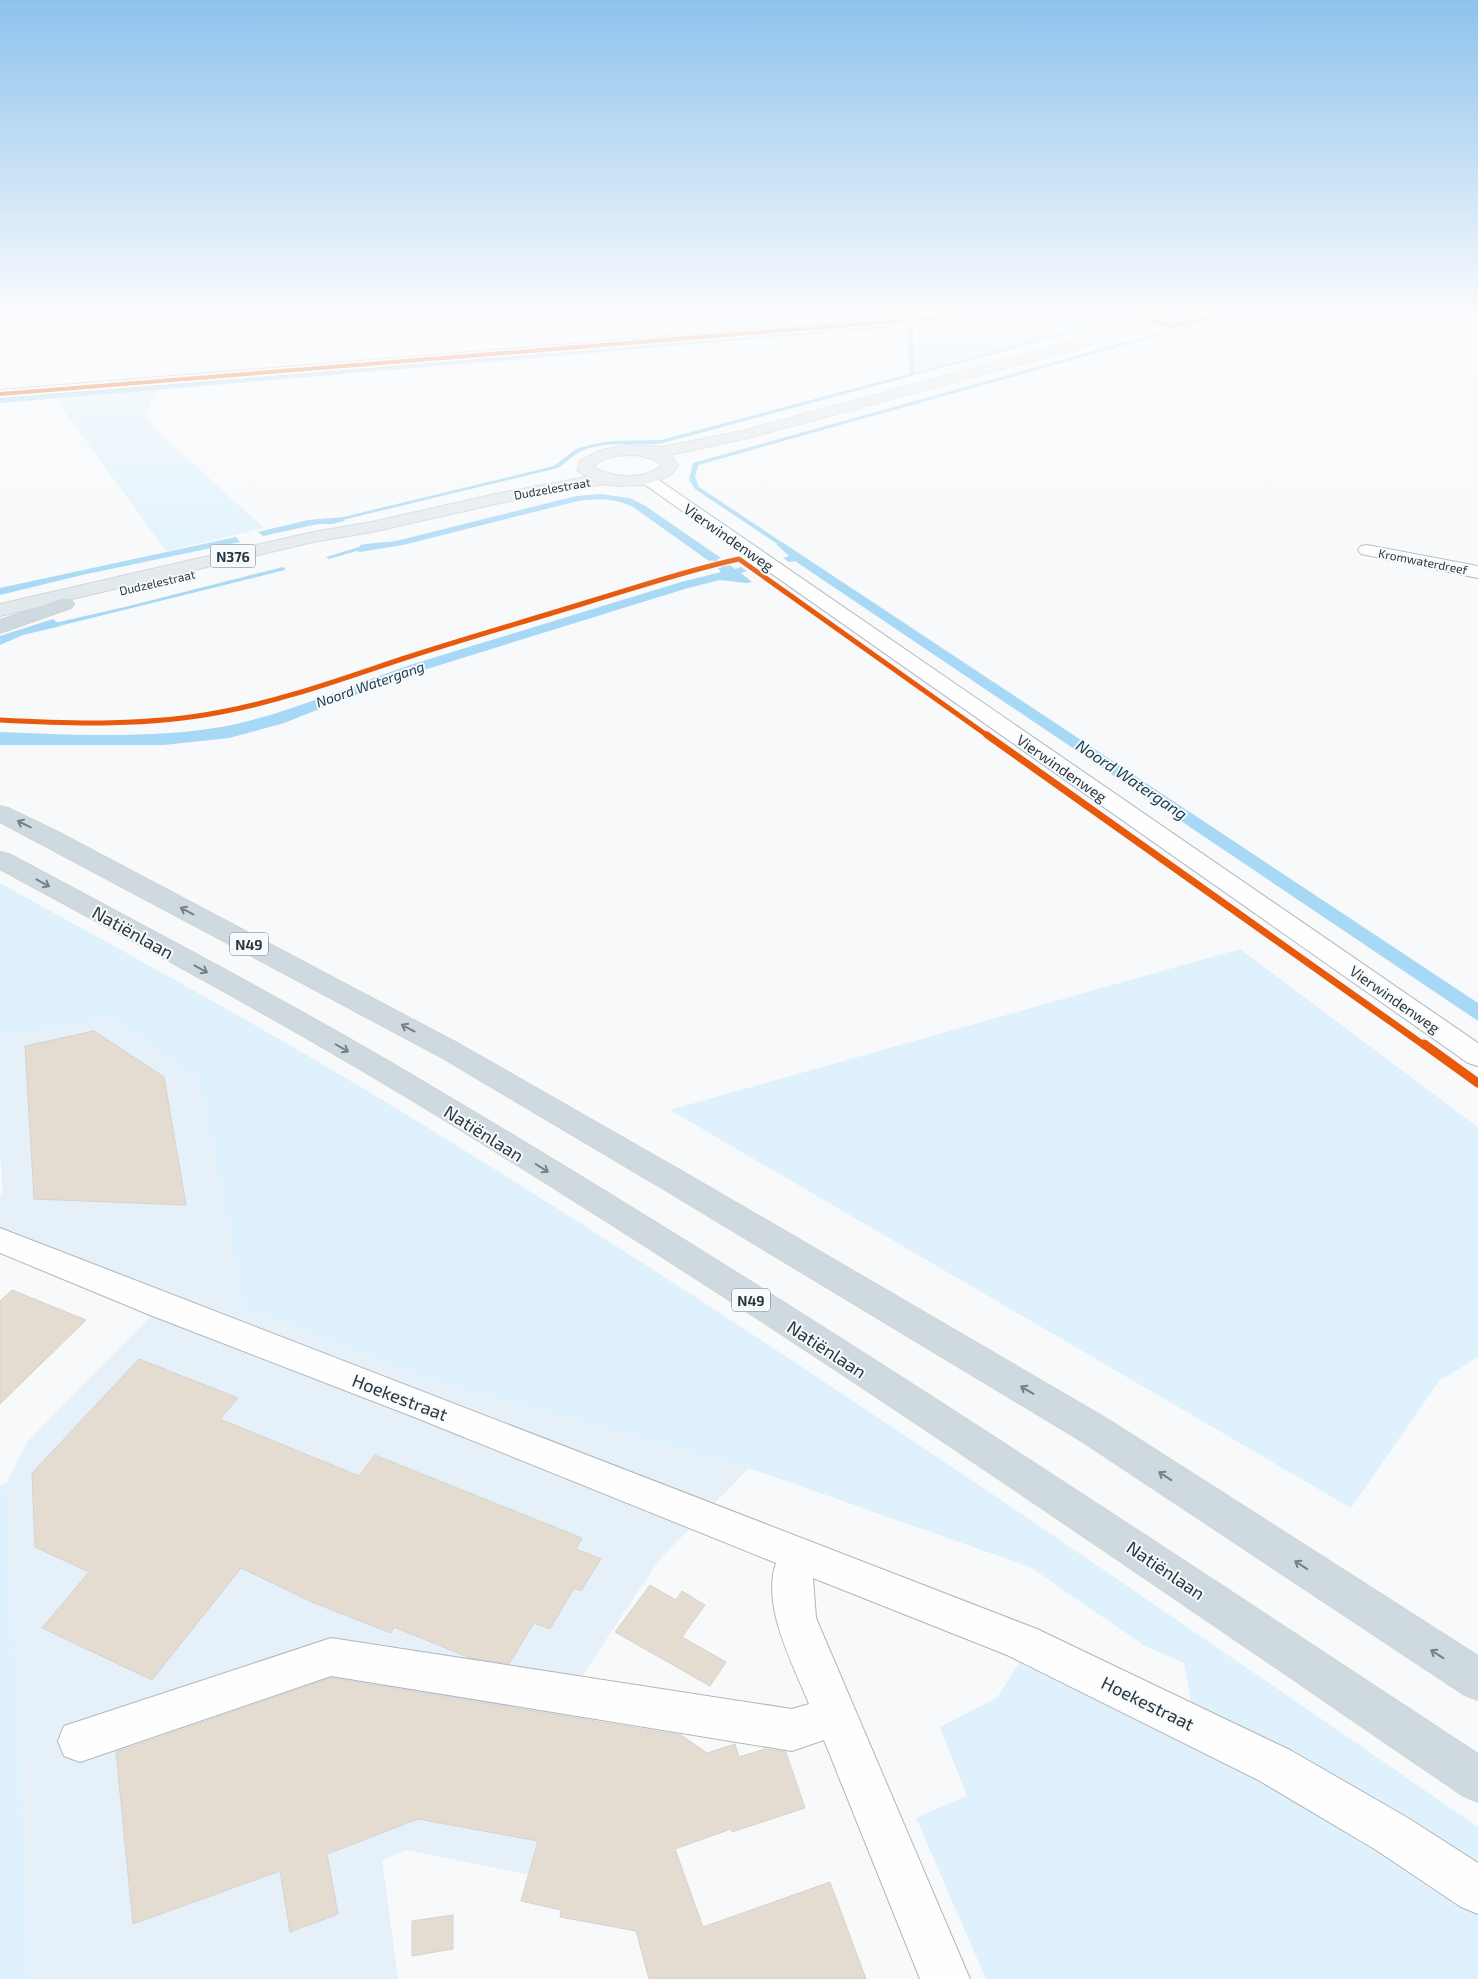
<svg xmlns="http://www.w3.org/2000/svg" width="1478" height="1979" viewBox="0 0 1478 1979" font-family="'Exo 2',sans-serif">
  <style>
    .built { fill: #e5f0f8 }
    .green { fill: #dff1fc }
    .water { fill: #a7d8f5 }
    .lines { fill: none; stroke-linecap: round; stroke-linejoin: round }
    .stream { fill: #a7d8f5; fill-rule: evenodd }
    .building { fill: #e4dcd1; stroke: #d5d3d0 }
    .minor-casing { stroke: #b1b6ba; stroke-width: 2 }
    .major-casing { stroke: #d2d4d6; stroke-width: 2 }
    .highway-casing { stroke: #d2d4d6; stroke-width: 2 }
    .minor { fill: #fefefe; fill-rule: evenodd }
    .major { fill: #e2e9ed; fill-rule: evenodd }
    .highway { fill: #cedae0; fill-rule: evenodd }
    .cycleway-far3-casing { stroke: #f5fafd; stroke-width: 5.5 }
    .cycleway-far2-casing { stroke: #f5fafd; stroke-width: 7 }
    .cycleway-far1-casing { stroke: #f5fafd; stroke-width: 10 }
    .cycleway-casing { stroke: #f5fafd; stroke-width: 12 }
    .cycleway-far3 { stroke: #e8590c; stroke-width: 4 }
    .cycleway-far2 { stroke: #e8590c; stroke-width: 5 }
    .cycleway-far1 { stroke: #e8590c; stroke-width: 7 }
    .cycleway { stroke: #e8590c; stroke-width: 9 }
    .oneway { stroke: #758086 }
    .labels { text-anchor: middle; dominant-baseline: central; stroke-width: 4; stroke-linejoin: round; paint-order: stroke }
    .far-street-label { font-size: 12px; fill: #2d363c; stroke: #f5fafd }
    .shield { fill: #f5fafd; stroke: #697176; stroke-width: 1 }
    .shield-label { font-size: 14px; font-weight: bold; fill: #2d363c }
    .far-water-label { font-size: 14px; font-style: italic; fill: #173647; stroke: #f5fafd }
    .street-label { font-size: 15px; fill: #2d363c; stroke: #f5fafd }
    .water-label { font-size: 16px; font-style: italic; fill: #173647; stroke: #f5fafd }
    .near-street-label { font-size: 18px; fill: #2d363c; stroke: #f5fafd }
  </style>
  <rect width="100%" height="100%" fill="#f7f9fb"/>
  <path class="built" d="M112 1018 199 1080 244 1307 423 1378 749 1468 658 1561 577 1684 593 1719 550 1879 407 1850 382 1860 398 1979H31L6 1484 28 1441 171 1296 0 1230V1196L3 1193 0 1154V1037Z"/>
  <g class="green">
    <path d="M1026 317 1120 318 915 373 918 326Z"/>
    <path d="M160 389 152 399 147 416 155 429 264 528 166 551 54 397Z"/>
    <path d="M0 883C133 957 268 1030 399 1110 767 1335 1122 1582 1478 1827V1866L1282 1747 1191 1702 1184 1663 1145 1646 1030 1567 749 1468 423 1378 244 1307 199 1080 112 1018 0 1037Z"/>
    <path d="M1240 949 1478 1127V1357L1439 1381 1351 1508 670 1110Z"/>
    <path d="M6 1484 31 1979H0V1486Z"/>
    <path d="M1021 1660 1280 1787 1478 1914V1979H986L916 1818 967 1796 940 1727 997 1698Z"/>
  </g>
  <g class="water">
    <path d="M600 494 630 498 644 505 721 558 709 561 633 507C615 498 597 498 578 501L403 545 360 552 356 550 360 548V545C373 542 387 543 400 540L576 496Z"/>
    <path d="M344 517 346 518 343 520 345 521 332 524H318L263 536 258 532 308 520Z"/>
    <path d="M236 537 240 542 82 575 0 595V588Z"/>
    <path d="M782 542 1478 1003V1021L795 561 789 562 783 558 789 556 776 544Z"/>
    <path d="M730 565 735 569 741 567 747 571 741 573 752 582 746 583 720 580 688 588 398 678 284 723 229 738 164 745H0V732C70 735 158 739 227 726 290 713 349 686 410 665L681 582 721 572 718 568Z"/>
    <path d="M53 619 61 626 23 635 0 645V636Z"/>
  </g>
  <g class="lines">
    <g class="stream">
      <path d="M1002 317H1016L913 327 915 373 1118 318V317L1126 318 663 443C637 447 609 440 584 450 574 454 567 462 558 468L334 522 331 520 554 466 576 449 590 445 611 441 661 440 909 374 907 325Z"/>
      <path d="M1225 317H1232L1179 330 698 465 695 477 699 487 792 549V551H788L695 489 689 480 693 463 1176 328Z"/>
      <path d="M891 326 889 328 0 403V399Z"/>
      <path d="M369 544 371 545V547L329 559 326 557Z"/>
      <path d="M702 551H706L734 571 729 572 702 553Z"/>
      <path d="M283 567 285 568V570L59 626H46L42 624 46 622H59L129 606Z"/>
    </g>
  </g>
  <g class="building">
    <path d="M94 1031 164 1077 186 1205 34 1199 25 1046Z"/>
    <path d="M12 1290 86 1320 0 1404V1301Z"/>
    <path d="M139 1359 238 1398 220 1419 359 1476 375 1455 582 1538 576 1549 601 1559 581 1591 574 1588 550 1629 534 1623 509 1664 470 1658 394 1627 391 1633 314 1603 241 1568 152 1680 42 1628 89 1572 35 1547 32 1473Z"/>
    <path d="M650 1585 676 1600 682 1591 705 1605 682 1637 726 1662 710 1686 615 1632Z"/>
    <path d="M331 1678 681 1735 707 1753 735 1744 739 1757 765 1749 786 1752 805 1808 732 1832 731 1829 675 1849 703 1927 830 1882 866 1979H649L636 1931 560 1917 561 1910 521 1901 538 1841 418 1819 327 1854 338 1914 290 1932 280 1871 133 1924 116 1752Z"/>
    <path d="M453 1915V1949L412 1956V1921Z"/>
  </g>
  <g class="lines">
    <defs>
      <g id="minor">
        <path d="M904 317H953L947 321 0 398V390Z"/>
        <path d="M647 474 653 476 1478 1043V1066L1468 1063 641 482 639 479 641 476Z"/>
        <path d="M1367 545 1478 566V578L1361 554 1358 550 1361 546Z"/>
        <path d="M0 1228 1037 1629 1290 1750 1408 1818 1478 1863V1914L1461 1907 1376 1850 1258 1780 1007 1655 813 1578 816 1618 970 1979H920L824 1740 792 1751 331 1676 80 1762 64 1756 58 1741 64 1726 331 1638 792 1709 809 1704C793 1664 761 1606 776 1563L414 1417 150 1315 0 1253Z"/>
      </g>
      <path id="major" d="M1163 317H1182L1181 320 748 438 670 455 678 466 669 476 643 485 618 486 605 484 500 503 372 532 313 542 0 616V604L313 532 372 522 500 493 587 477 577 470 580 461 598 451 626 445 662 447 742 431ZM637 455 653 459 662 465C644 481 613 478 593 467 603 455 622 455 637 455Z"/>
      <g id="highway">
        <path d="M64 598 71 600 74 604 71 608 0 633V620Z"/>
        <path d="M0 806 8 808 56 831 461 1045 687 1174 1109 1420 1478 1656V1700L1463 1694 1083 1442 665 1190 441 1057 0 822Z"/>
        <path d="M0 852 9 854C151 930 295 1005 434 1088 789 1298 1133 1527 1478 1754V1802L1462 1795C1115 1558 769 1317 410 1099 276 1018 138 944 0 869Z"/>
      </g>
    </defs>
    <use href="#minor" class="minor-casing"/>
    <use href="#major" class="major-casing"/>
    <use href="#highway" class="highway-casing"/>
    <use href="#minor" class="minor"/>
    <use href="#major" class="major"/>
    <use href="#highway" class="highway"/>
    <defs>
      <g id="cycleway-far3">
        <path d="M1139 317 1170 326 1211 317"/>
        <path d="M0 394 947 317"/>
      </g>
      <path id="cycleway-far2" d="M0 720C74 724 149 726 221 712 285 700 344 678 405 658 466 638 527 621 588 602 638 587 688 570 739 559L988 736"/>
      <path id="cycleway-far1" d="M987 735 1425 1046"/>
      <path id="cycleway" d="M1424 1044 1478 1083"/>
    </defs>
    <use href="#cycleway-far3" class="cycleway-far3-casing"/>
    <use href="#cycleway-far2" class="cycleway-far2-casing"/>
    <use href="#cycleway-far1" class="cycleway-far1-casing"/>
    <use href="#cycleway" class="cycleway-casing"/>
    <use href="#cycleway-far3" class="cycleway-far3"/>
    <use href="#cycleway-far2" class="cycleway-far2"/>
    <use href="#cycleway-far1" class="cycleway-far1"/>
    <use href="#cycleway" class="cycleway"/>
  </g>
  <defs><path id="oneway-shaft" d="M-6 0H5M1.5-3L5.5 0L1.5 3" fill="none" stroke-width="1.6" stroke-linecap="round" stroke-linejoin="round" transform="scale(1.25)"/></defs>
  <g class="oneway">
    <use href="#oneway-shaft" transform="translate(24 824) rotate(-154)"/>
    <use href="#oneway-shaft" transform="translate(43 883) rotate(29)"/>
    <use href="#oneway-shaft" transform="translate(187 911) rotate(-152)"/>
    <use href="#oneway-shaft" transform="translate(201 969) rotate(29)"/>
    <use href="#oneway-shaft" transform="translate(408 1028) rotate(-152)"/>
    <use href="#oneway-shaft" transform="translate(342 1048) rotate(30)"/>
    <use href="#oneway-shaft" transform="translate(542 1168) rotate(32)"/>
    <use href="#oneway-shaft" transform="translate(1027 1390) rotate(-149)"/>
    <use href="#oneway-shaft" transform="translate(1165 1476) rotate(-147)"/>
    <use href="#oneway-shaft" transform="translate(1301 1565) rotate(-147)"/>
    <use href="#oneway-shaft" transform="translate(1437 1654) rotate(-147)"/>
  </g>
  <linearGradient id="sky" x2="0" y2="1"><stop stop-color="#8ec2ed"/><stop offset="0.53" stop-color="#fbfcfd"/><stop offset="1" stop-color="#fbfcfd" stop-opacity="0"/></linearGradient>
  <rect width="1478" height="594" fill="url(#sky)"/>
  <g class="labels">
    <g class="far-street-label">
      <text transform="translate(552 488) rotate(-10)">Dudzelestraat</text>
      <text transform="translate(1423 561) rotate(11)">Kromwaterdreef</text>
      <text transform="translate(157 582) rotate(-13)">Dudzelestraat</text>
    </g>
    <g class="shield">
      <rect x="210.5" y="544.5" width="45" height="23" rx="4"/>
      <rect x="230" y="932.5" width="38" height="23" rx="4"/>
      <rect x="732" y="1288.5" width="38" height="23" rx="4"/>
    </g>
    <g class="shield-label">
      <text x="233" y="556">N376</text>
      <text x="249" y="944">N49</text>
      <text x="751" y="1300">N49</text>
    </g>
    <g class="far-water-label">
      <text transform="translate(370 684) rotate(-19)">Noord Watergang</text>
    </g>
    <g class="street-label">
      <text transform="translate(729 537) rotate(35)">Vierwindenweg</text>
      <text transform="translate(1062 768) rotate(35)">Vierwindenweg</text>
      <text transform="translate(1395 999) rotate(35)">Vierwindenweg</text>
    </g>
    <g class="water-label">
      <text transform="translate(1132 779) rotate(34)">Noord Watergang</text>
    </g>
    <g class="near-street-label">
      <text transform="translate(133 932) rotate(29)">Natiënlaan</text>
      <text transform="translate(484 1133) rotate(32)">Natiënlaan</text>
      <text transform="translate(827 1349) rotate(33)">Natiënlaan</text>
      <text transform="translate(400 1397) rotate(21)">Hoekestraat</text>
      <text transform="translate(1166 1570) rotate(34)">Natiënlaan</text>
      <text transform="translate(1148 1703) rotate(26)">Hoekestraat</text>
    </g>
  </g>
</svg>
